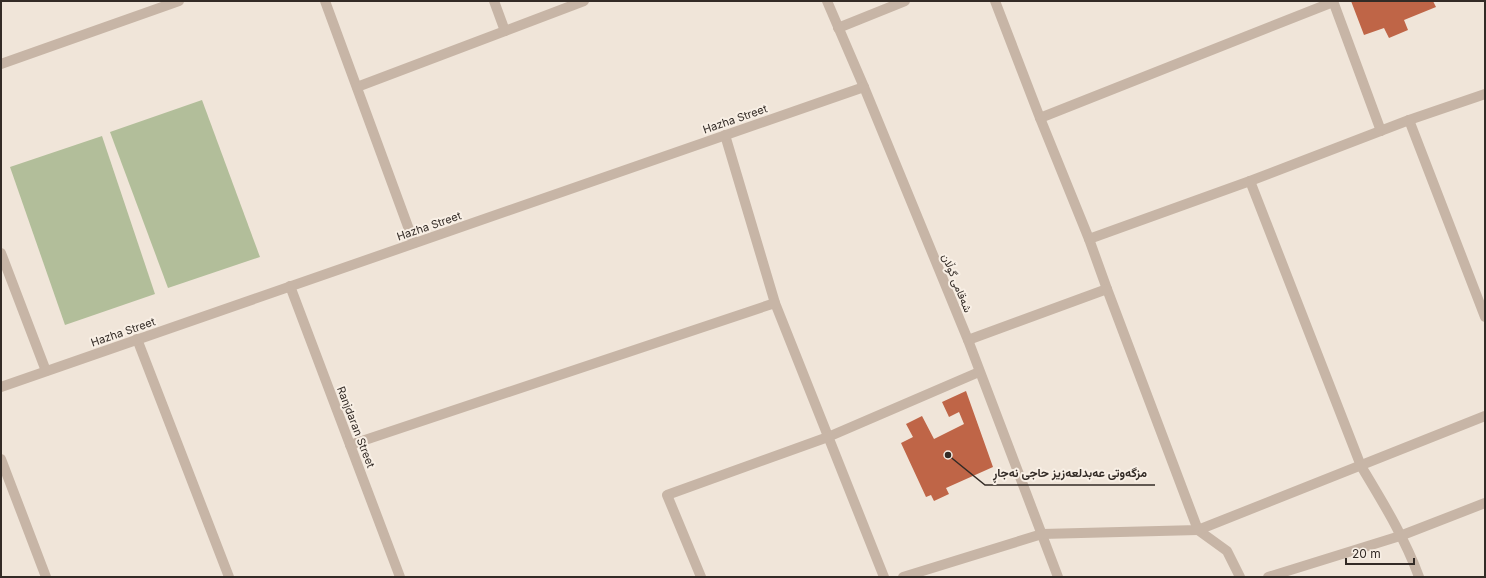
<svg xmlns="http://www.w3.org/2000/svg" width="1486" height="578" viewBox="0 0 1486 578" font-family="Inter,Vazirmatn,sans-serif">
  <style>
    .green { fill: #b2be9a }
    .building { fill: #bf6547 }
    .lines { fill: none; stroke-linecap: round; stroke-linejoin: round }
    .service { stroke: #c7b5a6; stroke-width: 10 }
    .minor { stroke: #c7b5a6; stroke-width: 10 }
    .labels { text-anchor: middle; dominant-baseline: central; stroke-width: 4; stroke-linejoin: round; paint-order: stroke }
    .street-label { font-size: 11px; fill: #332b26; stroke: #f8efe5 }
    .leader { fill: none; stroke: #332b26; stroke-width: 1.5 }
    .callout-dot { fill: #332b26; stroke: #f8efe5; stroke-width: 1.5 }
    .callout-label { font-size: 12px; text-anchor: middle; font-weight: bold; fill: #332b26; stroke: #f8efe5; stroke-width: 4; stroke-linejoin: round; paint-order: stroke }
  </style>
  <rect width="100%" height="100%" fill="#f0e5d9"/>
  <g class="green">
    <path d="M202 100 260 257 168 288 110 132Z"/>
    <path d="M102 136 155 294 65 325 10 167Z"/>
  </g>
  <g class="building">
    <path d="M1351 1H1433L1436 7 1404 20 1408 30 1389 38 1384 28 1364 35Z"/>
    <path d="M966 391 993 467 946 488 949 494 934 501 931 495 926 497 901 443 913 437 906 424 922 416 934 439 964 424 959 412 949 417 942 402Z"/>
  </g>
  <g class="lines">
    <g class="service">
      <path d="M1 64 179 1"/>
      <path d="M1 253 46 371"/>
    </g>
    <g class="minor">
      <path d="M325 1 414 243"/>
      <path d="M494 1 505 31"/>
      <path d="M827 1 864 87 968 340 1058 577"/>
      <path d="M995 1 1040 118 1089 239 1107 289 1198 530 1227 551 1240 577"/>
      <path d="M1333 1 1381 131"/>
      <path d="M838 28 905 1"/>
      <path d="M357 87 584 1"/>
      <path d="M1040 118 1333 2"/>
      <path d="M1409 120 1485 317"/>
      <path d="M725 135 775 303 884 577"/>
      <path d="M1250 181 1361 466C1382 501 1405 538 1419 577"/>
      <path d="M1089 239 1250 181 1409 120 1485 94"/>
      <path d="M290 286 400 577"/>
      <path d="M137 339 229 577"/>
      <path d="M968 340 1107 289"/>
      <path d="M1 387 864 87"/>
      <path d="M350 445 775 303"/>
      <path d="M1 459 46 577"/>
      <path d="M701 577 667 495 828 437 979 372"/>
      <path d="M903 577 1042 534 1198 530 1485 416"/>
      <path d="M1268 577 1400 536 1485 503"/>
    </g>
  </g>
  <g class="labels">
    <g class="street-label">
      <text transform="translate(735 119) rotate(-19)">Hazha Street</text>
      <text transform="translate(429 226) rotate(-19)">Hazha Street</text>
      <text transform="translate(957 283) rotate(68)">شەقامی گوڵان</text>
      <text transform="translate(123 332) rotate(-19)">Hazha Street</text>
      <text transform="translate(356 427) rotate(69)">Ranjdaran Street</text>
    </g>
  </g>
  <path class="leader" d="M948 455L985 485H1155"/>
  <circle class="callout-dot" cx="948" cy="455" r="4"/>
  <g class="callout-label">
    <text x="1070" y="477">مزگەوتی عەبدلعەزیز حاجی نەجاڕ</text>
  </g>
  <rect width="1486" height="578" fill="none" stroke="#332b26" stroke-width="4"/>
  <path d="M1346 558v6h68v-6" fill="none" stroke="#332b26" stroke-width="2"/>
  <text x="1352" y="558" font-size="12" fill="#332b26" stroke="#f8efe5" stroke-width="3" paint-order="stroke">20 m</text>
</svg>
